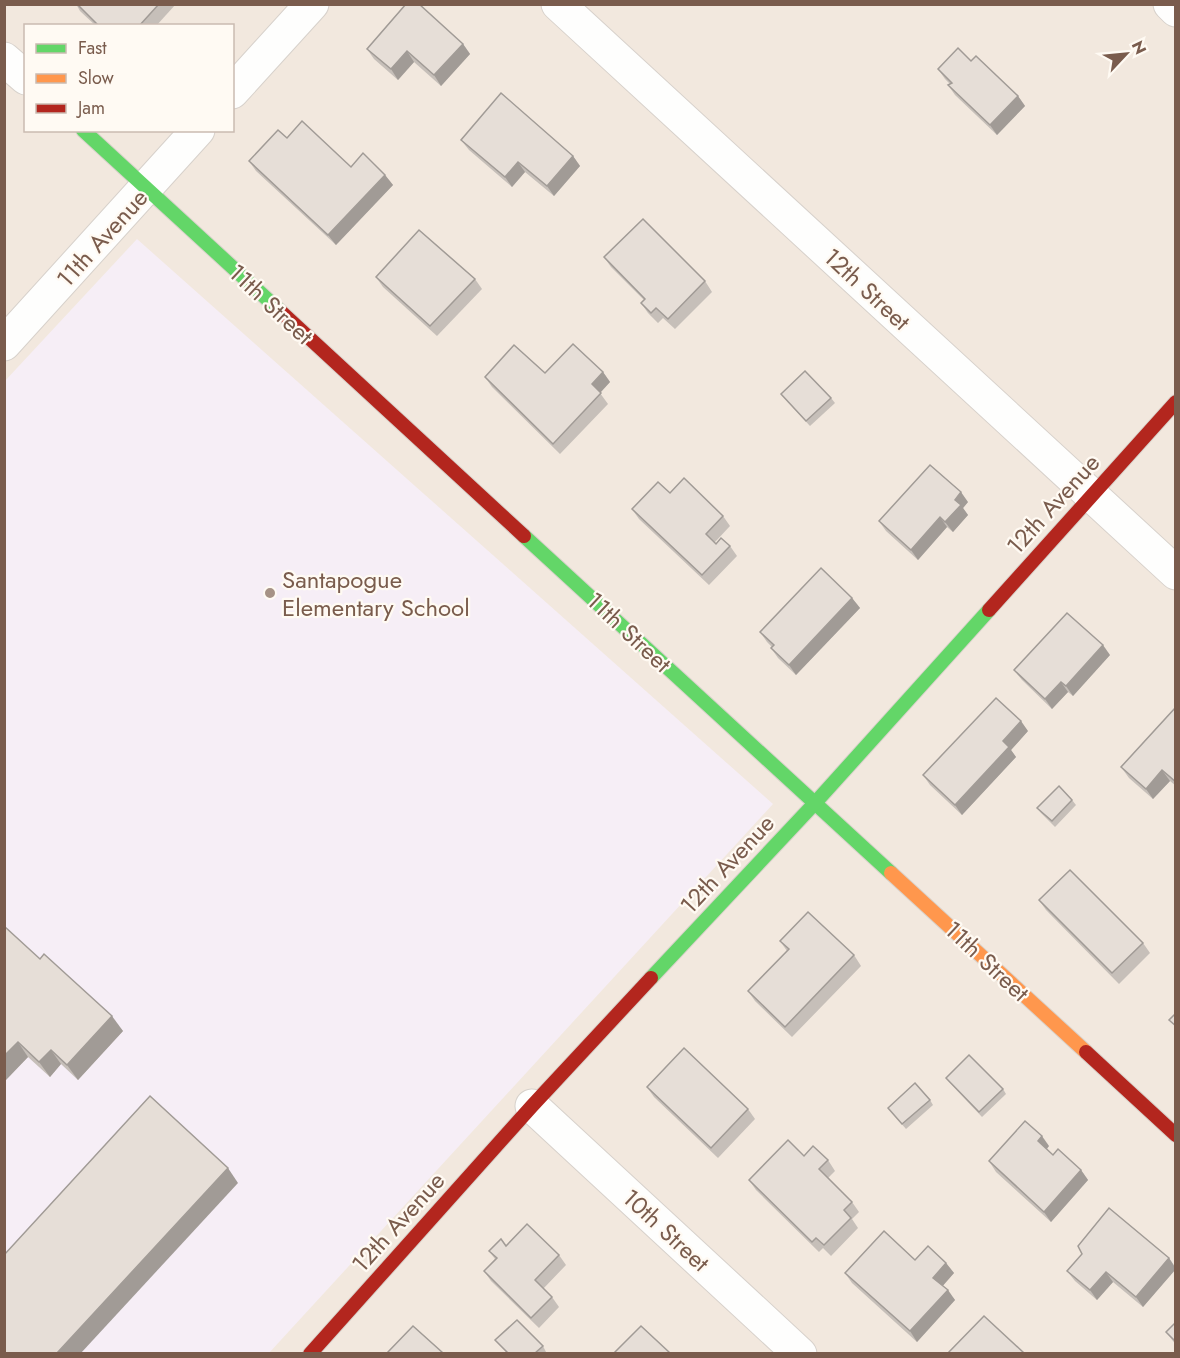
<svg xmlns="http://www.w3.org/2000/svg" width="1180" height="1358" viewBox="0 0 1180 1358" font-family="Jost,sans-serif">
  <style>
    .residential { fill: #f2e8de; fill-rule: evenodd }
    .education { fill: #f6eef6 }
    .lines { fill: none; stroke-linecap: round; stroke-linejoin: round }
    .street-casing { stroke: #d7d1cb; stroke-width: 35 }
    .fast-casing { stroke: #d9d2cb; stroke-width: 16 }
    .slow-casing { stroke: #d9d2cb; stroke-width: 16 }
    .jam-casing { stroke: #d9d2cb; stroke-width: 16 }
    .street { stroke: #fefefd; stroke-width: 33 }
    .fast { stroke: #63d668; stroke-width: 14 }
    .slow { stroke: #ff974d; stroke-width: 14 }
    .jam { stroke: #b3261e; stroke-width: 14 }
    .wall { fill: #c6bfb9 }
    .shaded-wall { fill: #a19b96 }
    .building { fill: #e6ded7; stroke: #a19b96; stroke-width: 1.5 }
    .poi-dot { fill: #a69286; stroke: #fffaf3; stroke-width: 2 }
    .labels { text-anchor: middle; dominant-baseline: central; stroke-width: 4.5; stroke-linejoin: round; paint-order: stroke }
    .street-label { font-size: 24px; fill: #7a5c4d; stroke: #fffaf3 }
    .poi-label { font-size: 24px; fill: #7a5c4d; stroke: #fffaf3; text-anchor: start }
  </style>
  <rect width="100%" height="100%" fill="#f9f5f0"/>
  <path class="residential" d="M5 5H1175V1353L5 1354ZM26 26H232V130H26Z"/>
  <path class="education" d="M137 239 773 804 269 1353H5L4 382Z"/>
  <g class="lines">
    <defs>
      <g id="street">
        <path d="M558 4 1176 573"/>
        <path d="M1170 4 1176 10"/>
        <path d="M4 59 26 78"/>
        <path d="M232 92 312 4"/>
        <path d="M4 344 198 130"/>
        <path d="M532 1106 800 1354"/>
      </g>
      <g id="fast">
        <path d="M83 130 280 311"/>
        <path d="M524 536 891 873"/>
        <path d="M651 978 815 803 989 610"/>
      </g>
      <path id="slow" d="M891 873 1086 1052"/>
      <g id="jam">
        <path d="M280 311 524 536"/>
        <path d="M989 610 1176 402"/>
        <path d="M1086 1052 1176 1135"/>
        <path d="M310 1354 532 1106 651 978"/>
      </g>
    </defs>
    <use href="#street" class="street-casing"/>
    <use href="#fast" class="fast-casing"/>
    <use href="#slow" class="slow-casing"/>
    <use href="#jam" class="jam-casing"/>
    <use href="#street" class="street"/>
    <use href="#fast" class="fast"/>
    <use href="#slow" class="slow"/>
    <use href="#jam" class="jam"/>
  </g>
  <g class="wall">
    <path d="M76 4H176L156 26H96L80 11Z"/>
    <path d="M463 44 470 54 441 86 414 62 398 80 374 59 367 49Z"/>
    <path d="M971 61 1018 96 1025 106 997 135 955 95 948 85 950 84 945 79 938 69Z"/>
    <path d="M287 138 351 167 385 175 393 185 336 245 256 171 249 161Z"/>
    <path d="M461 140 573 156 580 166 554 196 525 172 512 187 469 150Z"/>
    <path d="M604 257 705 281 712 292 675 329 663 318 658 323 648 313 641 303 644 300 611 267Z"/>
    <path d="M376 277 475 279 482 289 437 336 383 287Z"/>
    <path d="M603 372 610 382 600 393 608 404 560 454 492 387 485 377 545 373Z"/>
    <path d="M781 394 831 398 835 403 810 426 785 399Z"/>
    <path d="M670 493 723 516 730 526 715 542 716 544 730 546 737 556 709 585 639 519 632 509Z"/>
    <path d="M968 502 963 508 968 515 953 532 947 527 918 560 886 531 879 521Z"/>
    <path d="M852 598 860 608 796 675 778 658 771 648 772 647 767 642 760 632Z"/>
    <path d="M1110 655 1073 696 1068 692 1052 709 1022 680 1014 670Z"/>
    <path d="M1176 707V786L1170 781 1153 799 1129 778 1121 767Z"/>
    <path d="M1028 731 1011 750 1016 757 962 815 930 785 923 775Z"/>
    <path d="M1072 800 1076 805 1055 827 1041 813 1037 808Z"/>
    <path d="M1039 900 1143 943 1150 953 1119 984 1046 910Z"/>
    <path d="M780 941 854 955 861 966 792 1037 755 1001 748 991 787 951Z"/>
    <path d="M40 959 123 1031 78 1080 61 1064 50 1077 28 1057 4 1082Z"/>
    <path d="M946 1078 1003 1089 1006 1094 982 1117 950 1083Z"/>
    <path d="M647 1087 748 1109 755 1119 718 1158 654 1097Z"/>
    <path d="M930 1100 933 1105 906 1129 888 1108Z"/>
    <path d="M1049 1146 1047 1149 1053 1155 1081 1170 1088 1180 1051 1222 996 1172 989 1161Z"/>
    <path d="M804 1156 828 1160 835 1171 828 1178 852 1202 859 1212 852 1219 858 1228 831 1256 823 1248 819 1252 756 1190 749 1180Z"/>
    <path d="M506 1246 559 1255 566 1265 543 1289 552 1297 559 1307 539 1328 491 1281 484 1271 495 1259 489 1251Z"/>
    <path d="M1169 1258 1176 1268 1143 1307 1113 1282 1097 1300 1075 1281 1067 1271Z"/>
    <path d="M915 1260 946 1263 954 1273 942 1286 955 1300 917 1342 852 1283 845 1273Z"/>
    <path d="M1176 1322V1345L1166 1332Z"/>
    <path d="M495 1340 543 1346 546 1352 544 1353H507Z"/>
  </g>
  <g class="shaded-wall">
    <path d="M463 44 470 54 441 86 434 75Z"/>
    <path d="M407 51 414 62 398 80 391 69Z"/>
    <path d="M1018 96 1025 106 997 135 990 125Z"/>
    <path d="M573 156 580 166 554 196 547 186Z"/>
    <path d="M518 162 525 172 512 187 505 177Z"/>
    <path d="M385 175 393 185 336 245 328 235Z"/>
    <path d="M603 372 610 382 599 394 592 384Z"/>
    <path d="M961 492 968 502 963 508 968 515 953 532 945 522 955 500Z"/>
    <path d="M940 517 947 527 918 560 911 550Z"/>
    <path d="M852 598 860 608 796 675 789 665Z"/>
    <path d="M1103 645 1110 655 1073 696 1066 686Z"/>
    <path d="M1061 682 1068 692 1052 709 1045 699Z"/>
    <path d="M1021 721 1028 731 1011 750 1016 757 962 815 955 805 1003 741Z"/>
    <path d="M1162 770 1170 781 1153 799 1146 789Z"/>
    <path d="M112 1016 123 1031 78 1080 67 1065Z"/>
    <path d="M18 1042 28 1057 4 1082V1056Z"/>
    <path d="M51 1050 61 1064 50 1077 39 1062Z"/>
    <path d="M1042 1136 1049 1146 1045 1151 1038 1141Z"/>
    <path d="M228 1168 238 1183 81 1353H57Z"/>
    <path d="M1081 1170 1088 1180 1051 1222 1044 1212Z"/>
    <path d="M1169 1258 1176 1269 1143 1307 1136 1297Z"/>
    <path d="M946 1263 954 1273 941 1288 933 1278Z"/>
    <path d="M1106 1272 1113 1282 1097 1300 1090 1290Z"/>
    <path d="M948 1290 955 1300 917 1342 910 1331Z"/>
  </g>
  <g class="building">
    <path d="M77 4H159L139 26H99Z"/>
    <path d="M406 4H419L463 44 434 75 407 51 391 69 367 49Z"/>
    <path d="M958 48 971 61 976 56 1018 96 990 125 948 85 952 83 938 69Z"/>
    <path d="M501 93 573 156 547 186 518 162 505 177 461 140Z"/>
    <path d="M302 121 351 167 363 153 385 175 328 235 249 161 278 130 287 138Z"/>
    <path d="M643 219 705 281 668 319 656 308 651 313 641 303 645 299 604 257Z"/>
    <path d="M419 230 475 279 430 326 376 277Z"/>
    <path d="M573 344 603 372 592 384 601 393 553 444 485 377 514 345 545 373Z"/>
    <path d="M805 371 831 398 806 421 781 394Z"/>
    <path d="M930 465 961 492 955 500 961 505 945 522 940 517 911 550 879 521Z"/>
    <path d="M684 478 723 516 706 534 716 544 721 538 730 546 702 575 632 509 658 482 670 493Z"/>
    <path d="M821 568 852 598 789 665 771 648 774 645 760 632Z"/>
    <path d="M1067 613 1103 645 1066 686 1061 682 1045 699 1014 670Z"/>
    <path d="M996 698 1021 721 1003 741 1009 747 955 805 923 775Z"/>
    <path d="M1176 707V782L1162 770 1146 789 1121 767Z"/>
    <path d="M1059 786 1072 800 1052 821 1037 808Z"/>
    <path d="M1070 870 1143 943 1112 973 1039 900Z"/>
    <path d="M808 912 854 955 785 1027 748 991 789 949 780 941Z"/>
    <path d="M4 926 40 959 44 954 112 1016 67 1065 51 1050 39 1062 18 1042 4 1056Z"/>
    <path d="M1176 1013V1026L1169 1020Z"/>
    <path d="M684 1048 748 1109 711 1148 647 1087Z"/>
    <path d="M969 1055 1003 1089 979 1112 946 1078Z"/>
    <path d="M915 1083 930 1100 902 1124 888 1108Z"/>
    <path d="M150 1096 228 1168 57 1353H4V1255Z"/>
    <path d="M1025 1121 1042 1136 1038 1141 1053 1155 1058 1149 1081 1170 1044 1212 989 1161Z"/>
    <path d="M788 1140 804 1156 813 1146 828 1160 819 1169 852 1202 844 1210 851 1218 824 1245 816 1238 812 1242 749 1180Z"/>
    <path d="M1109 1208 1169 1258 1136 1297 1106 1272 1090 1290 1067 1271 1082 1254 1078 1246Z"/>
    <path d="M527 1224 559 1255 535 1280 552 1297 531 1318 484 1271 497 1258 489 1251 501 1239 506 1246Z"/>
    <path d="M884 1231 915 1260 928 1246 946 1263 933 1278 948 1290 910 1331 845 1273Z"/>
    <path d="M984 1316 1024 1353H948Z"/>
    <path d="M517 1320 543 1346 535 1353H508L495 1340Z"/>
    <path d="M1176 1322V1342L1166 1332Z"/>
    <path d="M413 1326 443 1353H387Z"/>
    <path d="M641 1326 670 1353H614Z"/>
  </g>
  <circle class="poi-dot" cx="270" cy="593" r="6"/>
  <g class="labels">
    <g class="street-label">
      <text transform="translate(102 238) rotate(-48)">11th Avenue</text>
      <text transform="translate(867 289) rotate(43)">12th Street</text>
      <text transform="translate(271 304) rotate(43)">11th Street</text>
      <text transform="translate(1053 504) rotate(-48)">12th Avenue</text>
      <text transform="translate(629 632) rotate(43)">11th Street</text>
      <text transform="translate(727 864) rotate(-47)">12th Avenue</text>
      <text transform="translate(987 961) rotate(43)">11th Street</text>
      <text transform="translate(398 1222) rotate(-48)">12th Avenue</text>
      <text transform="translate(666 1230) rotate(43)">10th Street</text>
    </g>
    <g class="poi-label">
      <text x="282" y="579">Santapogue<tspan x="282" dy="28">Elementary School</tspan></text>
    </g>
  </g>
  <rect width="1180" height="1358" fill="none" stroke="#7a5c4d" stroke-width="12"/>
  <rect x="24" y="24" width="210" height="108" fill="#fffaf3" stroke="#cabbb1" stroke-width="1.5"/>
  <rect x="36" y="44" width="30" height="9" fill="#63d668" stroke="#cabbb1" stroke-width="1.5"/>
  <text x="78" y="54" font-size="18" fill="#7a5c4d">Fast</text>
  <rect x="36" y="74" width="30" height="9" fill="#ff974d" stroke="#cabbb1" stroke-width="1.5"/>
  <text x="78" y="84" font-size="18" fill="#7a5c4d">Slow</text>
  <rect x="36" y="104" width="30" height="9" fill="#b3261e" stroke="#cabbb1" stroke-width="1.5"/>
  <text x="78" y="114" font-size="18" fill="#7a5c4d">Jam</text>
  <g transform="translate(1126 54) rotate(64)" stroke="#fffaf3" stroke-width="4.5" paint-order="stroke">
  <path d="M0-4.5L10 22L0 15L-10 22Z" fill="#7a5c4d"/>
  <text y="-9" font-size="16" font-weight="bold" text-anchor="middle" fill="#7a5c4d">N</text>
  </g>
</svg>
